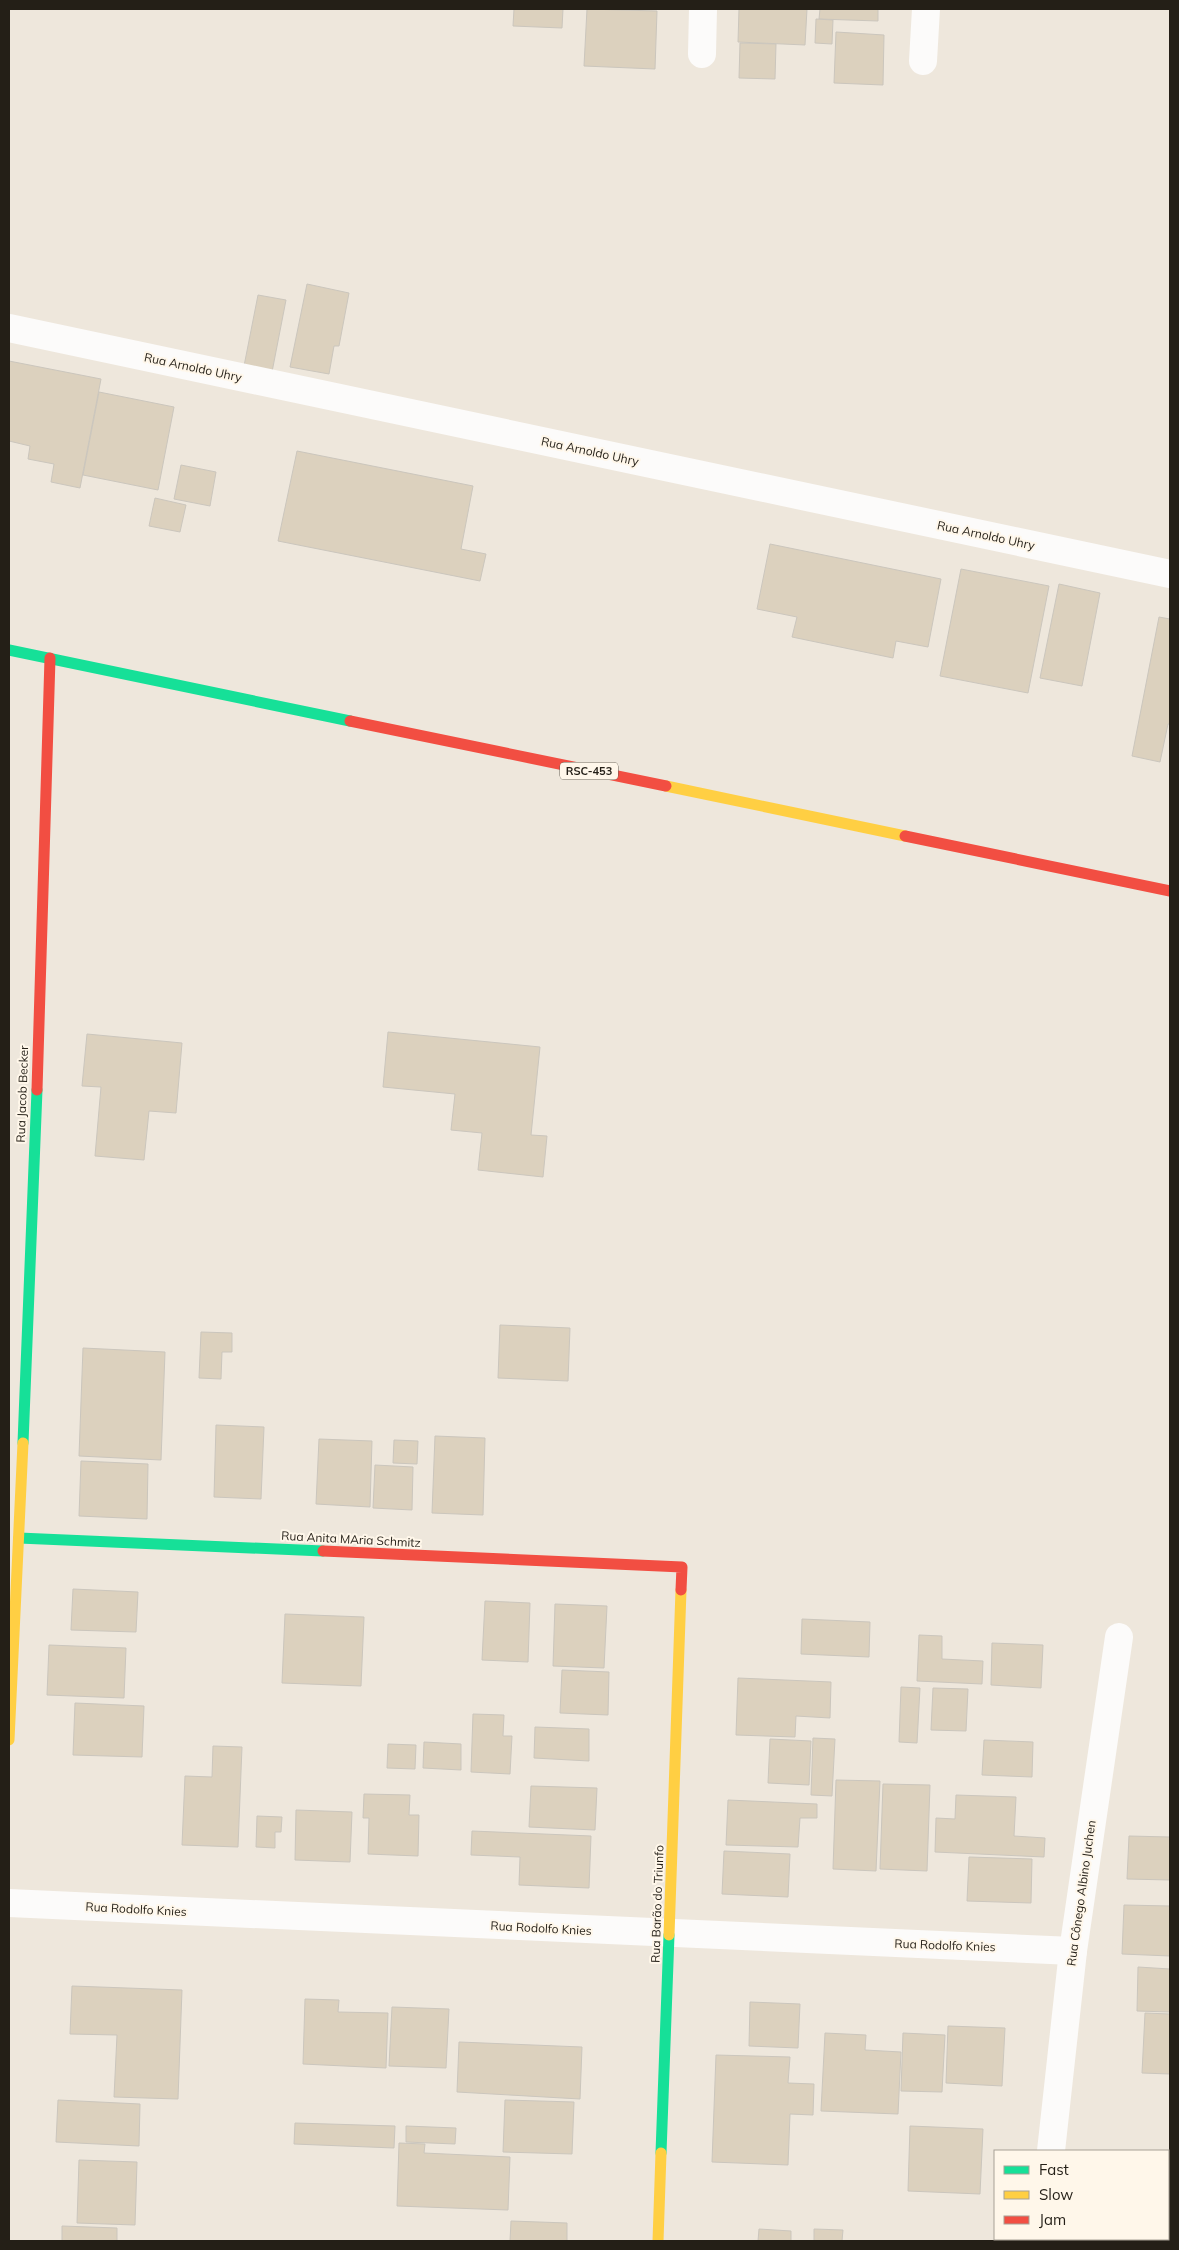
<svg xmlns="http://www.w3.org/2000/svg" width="1179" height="2250" viewBox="0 0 1179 2250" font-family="Mulish,sans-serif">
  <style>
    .building { fill: #dcd1be; stroke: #cbc6bd }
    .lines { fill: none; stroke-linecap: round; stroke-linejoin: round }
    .street { stroke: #fcfbfa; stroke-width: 28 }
    .fast { stroke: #16e098; stroke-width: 11 }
    .slow { stroke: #ffcf43; stroke-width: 11 }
    .jam { stroke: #f24e42; stroke-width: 11 }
    .labels { text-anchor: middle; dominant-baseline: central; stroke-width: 4; stroke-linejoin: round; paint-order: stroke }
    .shield { fill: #fff7ea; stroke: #666056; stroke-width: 1 }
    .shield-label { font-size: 11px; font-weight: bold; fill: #241f17 }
    .street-label { font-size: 12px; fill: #241f17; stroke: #fff7ea }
  </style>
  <rect width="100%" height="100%" fill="#eee7dc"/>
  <g class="building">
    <path d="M514 9H563L562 28 513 26Z"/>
    <path d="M587 9 657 11 655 69 584 66Z"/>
    <path d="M739 9H807L805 45 738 42Z"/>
    <path d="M820 9H878V21L819 19Z"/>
    <path d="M816 19 833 20 832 44 815 43Z"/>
    <path d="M836 32 884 35 883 85 834 83Z"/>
    <path d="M740 43 776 44 775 79 739 78Z"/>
    <path d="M307 284 349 293 339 346H334L329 374 290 367Z"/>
    <path d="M258 295 286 300 272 372 244 366Z"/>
    <path d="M9 361 101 379 80 488 51 482 54 464 28 459 30 446 9 441Z"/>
    <path d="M99 392 174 407 158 490 83 475Z"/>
    <path d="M297 451 473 486 461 549 486 554 480 581 278 541Z"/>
    <path d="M181 465 216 472 210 506 174 499Z"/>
    <path d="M155 498 186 505 180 532 149 526Z"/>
    <path d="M770 544 941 579 928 647 896 641 893 658 792 637 797 617 757 609Z"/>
    <path d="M961 569 1049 586 1028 693 940 676Z"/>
    <path d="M1059 584 1100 593 1082 686 1040 678Z"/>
    <path d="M1159 617 1170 619V724H1168L1160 762 1132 756Z"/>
    <path d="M388 1032 540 1047 531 1135 547 1136 543 1177 478 1170 482 1133 451 1130 455 1094 383 1087Z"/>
    <path d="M87 1034 182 1043 176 1113 149 1111 144 1160 95 1156 101 1087 82 1086Z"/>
    <path d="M500 1325 570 1328 568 1381 498 1378Z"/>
    <path d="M201 1332 232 1333V1352H222L221 1379 199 1378Z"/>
    <path d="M83 1348 165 1352 161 1460 79 1456Z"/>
    <path d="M216 1425 264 1427 261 1499 214 1497Z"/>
    <path d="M435 1436 485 1438 483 1515 432 1513Z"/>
    <path d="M319 1439 372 1441 370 1507 316 1504Z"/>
    <path d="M394 1440 418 1441 417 1464 393 1463Z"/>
    <path d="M81 1461 148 1464 147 1519 79 1516Z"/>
    <path d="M375 1465 413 1467 412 1510 373 1508Z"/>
    <path d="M73 1589 138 1592 136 1632 71 1630Z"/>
    <path d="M485 1601 530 1603 528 1662 482 1660Z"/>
    <path d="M555 1604 607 1606 604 1668 553 1666Z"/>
    <path d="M285 1614 364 1617 361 1686 282 1683Z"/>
    <path d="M802 1619 870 1622 869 1657 801 1654Z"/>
    <path d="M919 1635 942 1636V1659L983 1661 982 1684 917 1681Z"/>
    <path d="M992 1643 1043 1645 1041 1688 991 1685Z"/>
    <path d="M49 1645 126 1648 124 1698 47 1695Z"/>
    <path d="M562 1670 609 1672 608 1715 560 1713Z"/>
    <path d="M738 1678 831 1682 830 1718 796 1716 795 1737 736 1735Z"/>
    <path d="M901 1687 920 1688 917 1743 899 1742Z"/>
    <path d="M933 1688 968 1689 966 1731 931 1730Z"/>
    <path d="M75 1703 144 1706 142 1757 73 1755Z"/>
    <path d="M473 1714 504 1715 503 1736H512L510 1774 471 1772Z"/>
    <path d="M535 1727 589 1729V1761L534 1758Z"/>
    <path d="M813 1738 835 1739 832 1796 811 1795Z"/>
    <path d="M770 1739 811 1741 809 1785 768 1783Z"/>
    <path d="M984 1740 1033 1742 1032 1777 982 1775Z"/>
    <path d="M424 1742 461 1744V1770L423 1768Z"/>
    <path d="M388 1744 416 1745 415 1769 387 1768Z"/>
    <path d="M213 1746 242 1747 238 1847 182 1845 185 1776 212 1777Z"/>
    <path d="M836 1780 880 1781 876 1871 833 1869Z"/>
    <path d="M883 1784 930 1785 927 1871 880 1869Z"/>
    <path d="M531 1786 597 1788 595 1830 529 1827Z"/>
    <path d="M364 1794 410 1795 409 1815H419L418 1856 368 1854 369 1818H363Z"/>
    <path d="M956 1795 1016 1797 1014 1836 1045 1838 1044 1857 935 1852 936 1818 955 1819Z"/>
    <path d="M728 1800 817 1804V1818H800L798 1847 726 1845Z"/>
    <path d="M296 1810 352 1812 350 1862 295 1860Z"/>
    <path d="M257 1816 282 1817 281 1832H275V1848L256 1847Z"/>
    <path d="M472 1831 591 1836 589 1888 519 1885 520 1857 471 1855Z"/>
    <path d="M1129 1836 1170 1837V1880L1127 1879Z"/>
    <path d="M724 1851 790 1854 788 1897 722 1894Z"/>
    <path d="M969 1857 1032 1859 1031 1903 967 1901Z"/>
    <path d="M1124 1905 1170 1906V1956L1122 1954Z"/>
    <path d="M1138 1967 1170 1969V2012L1137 2011Z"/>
    <path d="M72 1986 182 1990 178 2099 114 2097 117 2035 70 2034Z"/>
    <path d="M305 1999 339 2000 338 2012 388 2013 386 2068 303 2064Z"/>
    <path d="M750 2002 800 2004 798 2048 749 2046Z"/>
    <path d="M392 2007 449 2009 446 2068 389 2066Z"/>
    <path d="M1145 2013 1170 2014V2074L1142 2073Z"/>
    <path d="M948 2026 1005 2028 1002 2086 946 2083Z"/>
    <path d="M825 2033 866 2035 865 2050 901 2052 898 2114 821 2111Z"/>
    <path d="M903 2033 945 2035 942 2092 901 2091Z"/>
    <path d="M459 2042 582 2047 580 2099 457 2092Z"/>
    <path d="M716 2055 790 2057 788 2083 814 2084 813 2115 790 2114 788 2165 712 2162Z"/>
    <path d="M58 2100 140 2104 139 2146 56 2142Z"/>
    <path d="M505 2100 574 2102 572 2154 503 2152Z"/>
    <path d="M295 2123 395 2126 394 2148 294 2144Z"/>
    <path d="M406 2126 456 2128 455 2144 406 2142Z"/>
    <path d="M910 2126 983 2129 980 2194 908 2191Z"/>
    <path d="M399 2143 425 2144 424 2153 510 2157 508 2210 397 2206Z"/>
    <path d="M79 2160 137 2162 135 2225 77 2223Z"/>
    <path d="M511 2221 567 2223V2241H510Z"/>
    <path d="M62 2226 117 2228V2241H62Z"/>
    <path d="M759 2229 791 2231V2241H758Z"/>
    <path d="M814 2229 843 2230 842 2241H814Z"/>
  </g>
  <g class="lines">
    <g class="street">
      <path d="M702 54 703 9"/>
      <path d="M923 61 926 9"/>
      <path d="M9 328 1170 574"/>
      <path d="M9 1903 1073 1951"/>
      <path d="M1051 2151 1073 1951 1119 1637"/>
      <path d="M1041 2241V2239"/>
    </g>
    <g class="fast">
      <path d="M9 650 350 721"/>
      <path d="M23 1443 37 1090"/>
      <path d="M19 1538 323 1551"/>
      <path d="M661 2153 669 1935"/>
    </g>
    <g class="slow">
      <path d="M666 786 905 836"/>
      <path d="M9 1740 23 1443"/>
      <path d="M669 1935 681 1590"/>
      <path d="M658 2241 661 2153"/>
    </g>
    <g class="jam">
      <path d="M350 721 666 786"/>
      <path d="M905 836 1170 891"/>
      <path d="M37 1090 50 658"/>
      <path d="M323 1551 682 1567 681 1590"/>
    </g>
  </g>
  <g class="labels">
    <rect class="shield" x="560" y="762.5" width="58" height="17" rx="4"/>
    <g class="shield-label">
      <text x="589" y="771">RSC-453</text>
    </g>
    <g class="street-label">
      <text transform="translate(193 367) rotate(12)">Rua Arnoldo Uhry</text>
      <text transform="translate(590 451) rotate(12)">Rua Arnoldo Uhry</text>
      <text transform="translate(986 535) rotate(12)">Rua Arnoldo Uhry</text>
      <text transform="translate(22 1094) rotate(-88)">Rua Jacob Becker</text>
      <text transform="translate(351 1539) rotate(3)">Rua Anita MAria Schmitz</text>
      <text transform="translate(1081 1893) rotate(-82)">Rua Cônego Albino Juchen</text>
      <text transform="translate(657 1904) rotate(-88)">Rua Barão do Triunfo</text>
      <text transform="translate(136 1909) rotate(3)">Rua Rodolfo Knies</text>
      <text transform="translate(541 1928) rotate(3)">Rua Rodolfo Knies</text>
      <text transform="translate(945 1945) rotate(2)">Rua Rodolfo Knies</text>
    </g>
  </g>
  <rect width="1179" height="2250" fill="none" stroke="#241f17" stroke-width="20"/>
  <rect x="994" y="2150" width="175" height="90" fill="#fff7ea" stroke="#a7a196"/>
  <rect x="1004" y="2166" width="25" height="8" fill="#16e098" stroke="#a7a196"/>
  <text x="1039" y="2175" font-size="15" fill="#241f17">Fast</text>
  <rect x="1004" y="2191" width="25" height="8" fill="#ffcf43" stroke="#a7a196"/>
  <text x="1039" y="2200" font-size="15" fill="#241f17">Slow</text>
  <rect x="1004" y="2216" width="25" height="8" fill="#f24e42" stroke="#a7a196"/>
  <text x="1039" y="2225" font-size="15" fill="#241f17">Jam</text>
</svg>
